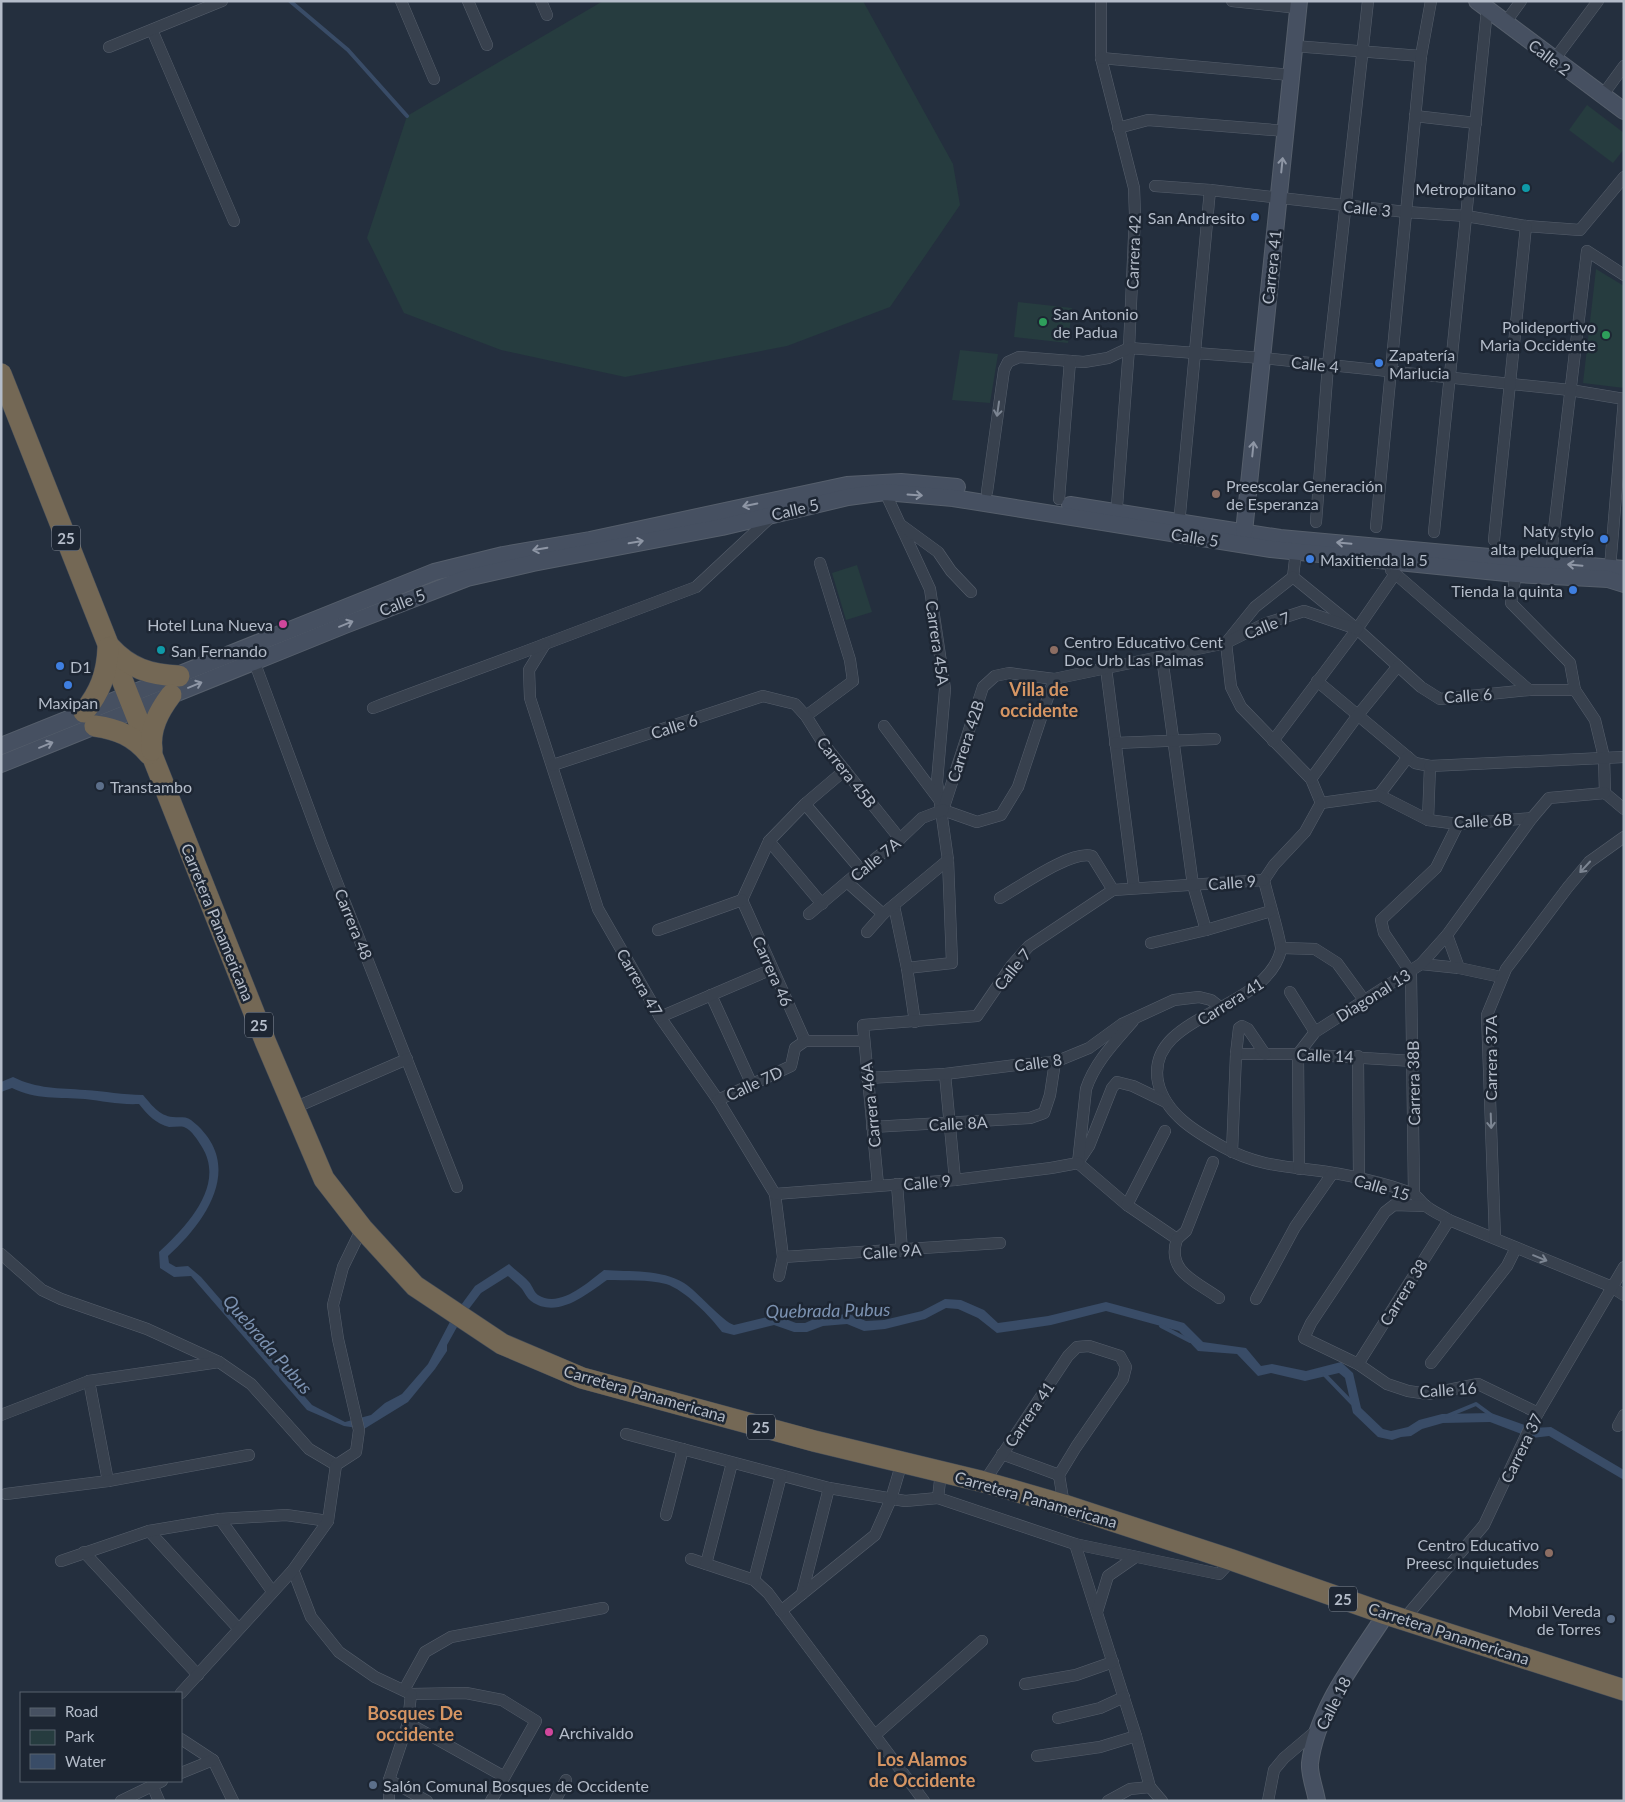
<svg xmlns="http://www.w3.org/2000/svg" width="1625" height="1802" viewBox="0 0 1625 1802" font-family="Lato,sans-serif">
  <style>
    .green { fill: #263c3f }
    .water { fill: #394c67 }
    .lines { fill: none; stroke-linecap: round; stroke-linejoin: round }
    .stream { stroke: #394c67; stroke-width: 4 }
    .street-casing { stroke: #565f6c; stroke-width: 12 }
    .secondary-casing { stroke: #565f6c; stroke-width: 18 }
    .highway-casing { stroke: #434c59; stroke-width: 22 }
    .street { stroke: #38414e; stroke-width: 11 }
    .secondary { stroke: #465061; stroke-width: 16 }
    .highway { stroke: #746855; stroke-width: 21 }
    .oneway { stroke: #8e96a5 }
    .oneway2 { stroke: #7c8592 }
    .culture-dot { fill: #0f9aa8; stroke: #1d2633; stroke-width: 2 }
    .shop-dot { fill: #3f7fe0; stroke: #1d2633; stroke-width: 2 }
    .leisure-dot { fill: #2e9e5b; stroke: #1d2633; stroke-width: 2 }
    .education-dot { fill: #8d6e63; stroke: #1d2633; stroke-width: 2 }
    .hotel-dot { fill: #d1479c; stroke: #1d2633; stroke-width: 2 }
    .service-dot { fill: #5c6f8a; stroke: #1d2633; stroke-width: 2 }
    .labels { text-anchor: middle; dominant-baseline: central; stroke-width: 5; stroke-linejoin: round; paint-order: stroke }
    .shield { fill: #1d2633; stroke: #878f9c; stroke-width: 1 }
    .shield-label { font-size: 15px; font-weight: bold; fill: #b4bcc9 }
    .street-label { font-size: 16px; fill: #b4bcc9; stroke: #1d2633 }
    .poi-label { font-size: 16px; fill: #b4bcc9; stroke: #1d2633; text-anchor: start }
    .neighbourhood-label { font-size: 18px; font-weight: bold; fill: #d59563; stroke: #1d2633 }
    .water-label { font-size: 18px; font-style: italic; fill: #7c92b1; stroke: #1d2633 }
  </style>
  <rect width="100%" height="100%" fill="#242f3e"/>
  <g class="green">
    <path d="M603 1H863L953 164 960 205 890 307 787 346 625 377 501 350 404 313 367 238 407 116Z"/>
    <path d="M1587 105 1624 133V149L1613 163 1569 130Z"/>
    <path d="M1596 269 1624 286V388L1583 383Z"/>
    <path d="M1018 302 1072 308 1068 343 1014 337Z"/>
    <path d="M960 350 998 354 990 403 952 400Z"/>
    <path d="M857 565 872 612 846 620 832 573Z"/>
  </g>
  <path class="water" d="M13 1077C37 1089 59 1088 85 1090 105 1091 123 1095 143 1095 151 1104 159 1116 173 1117 179 1118 186 1116 191 1120 246 1163 208 1220 168 1256L169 1263 176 1267 188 1266 201 1277 312 1405 345 1422 371 1415 385 1403 402 1394 428 1364 453 1316 475 1286 509 1264C515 1270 524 1276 529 1282 533 1287 534 1292 538 1295 560 1309 588 1282 604 1270 630 1272 661 1269 684 1283 697 1291 723 1322 734 1325L775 1315 796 1323H805L821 1316 849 1314 866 1321 884 1320 922 1311 945 1299 961 1300 984 1310 998 1323 1048 1316 1106 1302 1184 1323 1203 1342 1246 1348 1261 1366 1272 1364 1306 1371 1341 1362 1353 1373 1361 1408 1383 1429 1391 1431 1408 1427 1419 1420 1442 1414 1491 1413 1533 1428 1551 1427 1624 1470V1480L1549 1436 1532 1438 1490 1422 1443 1423 1422 1429 1411 1436 1401 1437 1392 1440 1378 1437 1353 1413 1345 1378 1339 1373 1305 1381 1271 1373 1258 1376 1237 1354 1198 1351 1179 1331 1106 1311 1051 1325 997 1333 978 1318 958 1309 946 1308 925 1319 885 1329 864 1331 847 1324 823 1326 807 1332H794L774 1325 734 1335 722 1332C711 1317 685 1290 666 1284 648 1279 626 1281 607 1280 587 1294 557 1320 531 1301 527 1298 525 1293 522 1289 518 1284 512 1280 508 1276L481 1293 462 1318 447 1345V1351L435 1369 408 1402 364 1429 344 1426 307 1410 191 1276 174 1277 160 1268 159 1252C186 1227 226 1186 202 1147 198 1141 192 1130 184 1127 180 1126 174 1127 169 1127 156 1124 147 1114 139 1104 120 1105 103 1101 85 1099 59 1097 36 1100 12 1088L1 1092V1082Z"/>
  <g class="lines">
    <g class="stream">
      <path d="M290 1 348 50 407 116"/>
      <path d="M1161 1326 1190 1341"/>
      <path d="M1324 1374 1352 1403"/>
      <path d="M1447 1416 1476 1404 1491 1415"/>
    </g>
    <defs>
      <g id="street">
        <path d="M401 1 434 79"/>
        <path d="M468 1 487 45"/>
        <path d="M541 1 547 15"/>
        <path d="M1101 1V58L1134 188 1135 215 1129 348 1117 506"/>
        <path d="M1232 1 1298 8"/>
        <path d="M1505 23 1521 1"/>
        <path d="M152 30 234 221"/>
        <path d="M1294 46 1421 56"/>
        <path d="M109 47 222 1"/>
        <path d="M1101 58 1291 75"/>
        <path d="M1554 60 1598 1"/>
        <path d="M1602 96 1624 66"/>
        <path d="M1415 116 1476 123"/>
        <path d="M1118 128 1148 120 1286 131"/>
        <path d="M1155 186 1210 190 1406 212 1466 216 1526 226 1580 230 1624 177"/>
        <path d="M885 492 930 589 945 689 937 782 948 860 952 963 907 968"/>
        <path d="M987 492 1004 370 1008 362 1019 357 1084 362 1108 358 1129 348 1262 358 1570 390 1624 399 1610 568"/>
        <path d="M1059 499 1070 361"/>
        <path d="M1180 514 1210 190"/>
        <path d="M773 515 696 587 545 644 529 670 530 698 598 909 660 1017 718 1100 775 1194 783 1257 779 1276"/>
        <path d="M1316 522 1328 365 1368 1"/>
        <path d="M901 525 938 552 951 571 971 592"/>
        <path d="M1376 527 1421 56 1431 1"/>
        <path d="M1434 532 1487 10"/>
        <path d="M1494 540 1526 226"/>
        <path d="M1296 551 1293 577 1357 629 1421 687 1440 699 1529 690H1575"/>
        <path d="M1550 563 1587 251 1624 275"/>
        <path d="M1391 570 1529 690"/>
        <path d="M1516 574 1511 603 1570 663 1575 690 1595 720 1604 757 1605 793 1624 809"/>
        <path d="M1293 577 1255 607 1226 643 1231 687 1241 707 1311 779 1321 803"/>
        <path d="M1162 657 1193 885 1206 930"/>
        <path d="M254 661 321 842 457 1187"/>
        <path d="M1106 668 1134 888"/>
        <path d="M1317 681 1415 763 1430 766 1428 820"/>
        <path d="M373 708C430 686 488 666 545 644"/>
        <path d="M806 716 853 681 850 660 820 563"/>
        <path d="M884 726 940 801"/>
        <path d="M1273 741 1357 629 1395 574"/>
        <path d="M1115 743 1215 739"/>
        <path d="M553 765 763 696 795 704 806 716 823 743 900 839"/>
        <path d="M1430 766 1624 757"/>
        <path d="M1311 779 1358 715 1398 666"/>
        <path d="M1379 795 1408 757"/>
        <path d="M1321 803 1379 795 1428 820 1458 824 1532 818"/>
        <path d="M805 804 861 870"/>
        <path d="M944 807 983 687 995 676 1009 673 1054 679 1226 643 1264 624 1304 611 1357 629"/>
        <path d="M943 810 977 822 1001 815 1018 787 1054 679"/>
        <path d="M769 841 822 904"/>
        <path d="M1264 880C1266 891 1282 943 1281 950 1266 1013 1145 1013 1158 1082 1165 1114 1196 1132 1223 1147 1254 1164 1279 1166 1313 1170 1340 1173 1388 1183 1413 1194 1418 1196 1421 1203 1426 1206 1433 1212 1442 1215 1449 1220L1610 1286 1624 1295"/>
        <path d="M1264 880 1274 865 1305 832 1321 803"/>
        <path d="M847 882 883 914"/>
        <path d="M1000 898C1021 886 1071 850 1092 856L1113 890"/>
        <path d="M742 900 769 841 805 804 845 770"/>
        <path d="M742 900 805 1041"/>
        <path d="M894 906 907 968 915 1022"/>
        <path d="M809 914 861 870 900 839 922 818 943 810"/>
        <path d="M658 930 742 900"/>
        <path d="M867 932 883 914 948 860"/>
        <path d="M1447 935 1459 968"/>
        <path d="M1151 943 1206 930 1271 911"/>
        <path d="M1282 948 1315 949 1337 963 1364 1000"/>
        <path d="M1421 964 1459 968 1501 977"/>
        <path d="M1290 992 1315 1032"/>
        <path d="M711 995 752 1085"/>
        <path d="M660 1017 772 969"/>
        <path d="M1236 1054H1298L1413 1061"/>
        <path d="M1358 1056 1359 1179"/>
        <path d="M945 1074 955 1180"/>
        <path d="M867 1078 945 1074 1016 1065 1055 1062 1089 1048 1122 1024 1174 1000 1199 997 1211 1000 1221 1008"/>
        <path d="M718 1100 791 1066 795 1048 805 1041H863"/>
        <path d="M294 1108 407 1059"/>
        <path d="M872 1127 1030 1118 1044 1113 1050 1095 1055 1062"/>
        <path d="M1232 1152 1236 1054 1239 1028 1242 1026 1248 1029 1265 1054"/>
        <path d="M1079 1161 1089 1146 1112 1088 1117 1082 1133 1086 1166 1102"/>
        <path d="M1078 1163 1086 1089C1095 1062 1115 1042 1133 1021"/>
        <path d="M1078 1163 1127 1205 1177 1239"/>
        <path d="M1299 1169 1298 1054 1315 1032 1421 964 1447 935 1532 818 1549 798 1605 793"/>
        <path d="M897 1184 902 1251"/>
        <path d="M878 1185 863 1025 977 1016 1012 965 1029 946 1113 890 1264 880"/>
        <path d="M775 1194 955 1180 1051 1168 1078 1163"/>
        <path d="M1414 1194 1411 973 1384 933 1381 920 1436 868 1458 824"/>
        <path d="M1127 1205 1165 1131"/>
        <path d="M1426 1206 1394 1205 1385 1212 1311 1323 1304 1338 1358 1364 1387 1384 1408 1391 1428 1394 1478 1384 1538 1413"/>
        <path d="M1495 1238 1487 1015 1506 969 1568 887 1589 862 1624 837"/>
        <path d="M1177 1239 1186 1231 1213 1162"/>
        <path d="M1177 1239C1166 1272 1196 1281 1219 1298"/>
        <path d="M1 1254 42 1290 61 1299 147 1329 219 1362 251 1384 309 1449 336 1465"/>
        <path d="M783 1257 1000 1243"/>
        <path d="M1256 1299 1295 1227 1332 1174"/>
        <path d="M1431 1363 1507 1266 1516 1248"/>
        <path d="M1358 1364 1449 1220"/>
        <path d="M89 1381 108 1481"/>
        <path d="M1 1415 89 1381 219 1362"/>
        <path d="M1618 1426 1624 1415"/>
        <path d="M626 1434 829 1488 905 1501 938 1498"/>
        <path d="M1002 1454 1059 1475"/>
        <path d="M941 1472 938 1498 1075 1544 1219 1574 1232 1560"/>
        <path d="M984 1482 1068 1356 1077 1347 1089 1346 1120 1356 1126 1367 1123 1379 1076 1447 1059 1475 1064 1505"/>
        <path d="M6 1494 108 1481 249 1455"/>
        <path d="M666 1515 683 1449"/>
        <path d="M220 1519 272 1591"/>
        <path d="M149 1531 238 1628"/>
        <path d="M1075 1544 1136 1736 1150 1787 1162 1801"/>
        <path d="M84 1552 198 1675"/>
        <path d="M691 1559 754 1580 768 1593 924 1801"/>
        <path d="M61 1561 149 1531 220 1519 286 1515 328 1521"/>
        <path d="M706 1564 732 1463"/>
        <path d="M293 1570 311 1617 339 1652 375 1677 411 1694 466 1693 502 1700 536 1721 491 1801"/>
        <path d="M754 1580 781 1476"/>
        <path d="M802 1594 829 1488"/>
        <path d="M781 1611 875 1535 891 1499 902 1462"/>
        <path d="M1097 1612 1108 1576 1134 1558"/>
        <path d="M1404 1619 1484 1525 1531 1425 1624 1267"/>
        <path d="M1025 1684 1076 1675 1113 1662"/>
        <path d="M404 1690 425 1652 451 1637 603 1608"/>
        <path d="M181 1693 293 1570 328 1521 336 1465 356 1452 359 1430 338 1339 333 1305 343 1267 362 1228"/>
        <path d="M1058 1718 1100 1708 1124 1697"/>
        <path d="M408 1723 503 1776"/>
        <path d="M875 1735 982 1641"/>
        <path d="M181 1739 213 1760 233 1801"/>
        <path d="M1037 1756 1100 1747 1136 1736"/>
        <path d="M181 1773 213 1760"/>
        <path d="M389 1780 427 1801"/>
        <path d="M152 1785 159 1801"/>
        <path d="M121 1801 162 1781"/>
        <path d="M389 1801V1780L408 1723 411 1694"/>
        <path d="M555 1801 566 1780"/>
        <path d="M1108 1801 1130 1789 1150 1787"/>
        <path d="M1268 1801 1274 1770 1284 1758 1317 1730"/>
      </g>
      <g id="secondary">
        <path d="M1477 1 1624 111"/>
        <path d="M1070 505 1280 538 1624 569"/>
        <path d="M1244 532 1299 1"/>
        <path d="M1 746 434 572 503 555 590 540 847 485 901 482 957 487"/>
        <path d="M1 764 345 625 467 578 533 563 722 527 848 497 885 492 953 498 1271 549 1516 574 1608 579 1624 584"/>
        <path d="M1317 1801C1315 1789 1309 1774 1310 1763 1317 1708 1357 1659 1386 1614"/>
      </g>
      <g id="highway">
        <path d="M1 374 266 1043 324 1179 362 1228 415 1286 502 1344 582 1378 814 1441 984 1482 1064 1505 1232 1560 1386 1614 1624 1690"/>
        <path d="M110 647C129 668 150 675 179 676"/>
        <path d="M84 712C100 692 107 674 108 648"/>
        <path d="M95 726C117 729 134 736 149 754"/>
        <path d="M152 750C149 729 159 711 171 695"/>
      </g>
    </defs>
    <use href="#street" class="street-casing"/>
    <use href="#secondary" class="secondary-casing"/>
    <use href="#highway" class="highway-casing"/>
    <use href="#street" class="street"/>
    <use href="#secondary" class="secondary"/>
    <use href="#highway" class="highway"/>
  </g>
  <defs><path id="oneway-shaft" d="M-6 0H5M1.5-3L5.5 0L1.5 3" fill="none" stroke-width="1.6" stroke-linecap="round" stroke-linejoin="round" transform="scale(1.25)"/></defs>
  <g class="oneway">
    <use href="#oneway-shaft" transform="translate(1282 165) rotate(-84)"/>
    <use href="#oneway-shaft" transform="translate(1253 449) rotate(-84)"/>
    <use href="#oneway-shaft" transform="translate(915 495) rotate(4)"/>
    <use href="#oneway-shaft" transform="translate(750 505) rotate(168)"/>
    <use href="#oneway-shaft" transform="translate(636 542) rotate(-10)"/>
    <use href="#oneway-shaft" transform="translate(1344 543) rotate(-175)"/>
    <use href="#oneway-shaft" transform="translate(540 549) rotate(170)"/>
    <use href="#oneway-shaft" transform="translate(1575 565) rotate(-175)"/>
    <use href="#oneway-shaft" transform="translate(346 624) rotate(-22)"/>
    <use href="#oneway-shaft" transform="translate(195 685) rotate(-22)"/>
    <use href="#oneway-shaft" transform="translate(46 745) rotate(-22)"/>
  </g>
  <g class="oneway2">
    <use href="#oneway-shaft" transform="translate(998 409) rotate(98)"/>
    <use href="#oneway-shaft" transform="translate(1585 867) rotate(133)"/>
    <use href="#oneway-shaft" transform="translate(1491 1121) rotate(88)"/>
    <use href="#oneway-shaft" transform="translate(1540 1258) rotate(22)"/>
  </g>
  <g class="culture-dot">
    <circle cx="1526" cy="188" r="5"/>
    <circle cx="161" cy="650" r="5"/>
  </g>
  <g class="shop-dot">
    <circle cx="1255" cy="217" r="5"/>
    <circle cx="1379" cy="363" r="5"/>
    <circle cx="1604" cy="539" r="5"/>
    <circle cx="1310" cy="559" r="5"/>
    <circle cx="1573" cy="590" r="5"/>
    <circle cx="60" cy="666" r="5"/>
    <circle cx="68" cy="685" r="5"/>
  </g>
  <g class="leisure-dot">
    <circle cx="1043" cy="322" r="5"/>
    <circle cx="1606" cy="335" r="5"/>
  </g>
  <g class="education-dot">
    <circle cx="1216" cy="494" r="5"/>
    <circle cx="1054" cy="650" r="5"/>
    <circle cx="1549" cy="1553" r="5"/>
  </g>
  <g class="hotel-dot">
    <circle cx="283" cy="624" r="5"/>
    <circle cx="549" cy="1732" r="5"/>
  </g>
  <g class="service-dot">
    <circle cx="100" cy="786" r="5"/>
    <circle cx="1611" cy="1619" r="5"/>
    <circle cx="373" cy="1785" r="5"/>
  </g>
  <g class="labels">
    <g class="shield">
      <rect x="52" y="525.5" width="28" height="25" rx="4"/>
      <rect x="245" y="1012.5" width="28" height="25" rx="4"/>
      <rect x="747" y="1414.5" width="28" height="25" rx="4"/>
      <rect x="1329" y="1586.5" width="28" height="25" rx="4"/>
    </g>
    <g class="shield-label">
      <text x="66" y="538">25</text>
      <text x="259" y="1025">25</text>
      <text x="761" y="1427">25</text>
      <text x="1343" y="1599">25</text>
    </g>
    <g class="street-label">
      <text transform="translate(1550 57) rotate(37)">Calle 2</text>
      <text transform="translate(1367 208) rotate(6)">Calle 3</text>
      <text transform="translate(1133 252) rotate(-88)">Carrera 42</text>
      <text transform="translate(1271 267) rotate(-84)">Carrera 41</text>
      <text transform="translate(1315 364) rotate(6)">Calle 4</text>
      <text transform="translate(795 509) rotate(-13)">Calle 5</text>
      <text transform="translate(1195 537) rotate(9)">Calle 5</text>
      <text transform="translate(402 602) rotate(-21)">Calle 5</text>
      <text transform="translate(1267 625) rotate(-22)">Calle 7</text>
      <text transform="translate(938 643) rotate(82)">Carrera 45A</text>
      <text transform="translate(1468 695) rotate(-4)">Calle 6</text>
      <text transform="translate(674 726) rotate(-18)">Calle 6</text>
      <text transform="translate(965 741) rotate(-72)">Carrera 42B</text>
      <text transform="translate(847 772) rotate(52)">Carrera 45B</text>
      <text transform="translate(1483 820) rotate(-3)">Calle 6B</text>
      <text transform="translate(875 859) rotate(-39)">Calle 7A</text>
      <text transform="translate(1232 882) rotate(-4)">Calle 9</text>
      <text transform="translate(218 922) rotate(68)">Carretera Panamericana</text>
      <text transform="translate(354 924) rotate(68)">Carrera 48</text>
      <text transform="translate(1012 969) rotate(-51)">Calle 7</text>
      <text transform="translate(773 971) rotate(66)">Carrera 46</text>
      <text transform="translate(640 982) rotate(60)">Carrera 47</text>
      <text transform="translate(1373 995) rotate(-32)">Diagonal 13</text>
      <text transform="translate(1230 1001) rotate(-32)">Carrera 41</text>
      <text transform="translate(1325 1055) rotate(2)">Calle 14</text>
      <text transform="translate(1490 1058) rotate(-90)">Carrera 37A</text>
      <text transform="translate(1038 1062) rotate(-8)">Calle 8</text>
      <text transform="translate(754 1083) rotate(-25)">Calle 7D</text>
      <text transform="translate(1413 1083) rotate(-91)">Carrera 38B</text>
      <text transform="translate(870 1105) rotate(-96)">Carrera 46A</text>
      <text transform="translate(958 1123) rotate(-3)">Calle 8A</text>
      <text transform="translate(927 1182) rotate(-5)">Calle 9</text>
      <text transform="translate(1382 1187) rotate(16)">Calle 15</text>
      <text transform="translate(892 1251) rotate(-4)">Calle 9A</text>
      <text transform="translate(1403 1292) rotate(-58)">Carrera 38</text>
      <text transform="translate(1448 1389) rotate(-4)">Calle 16</text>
      <text transform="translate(645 1393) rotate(16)">Carretera Panamericana</text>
      <text transform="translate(1029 1414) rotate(-56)">Carrera 41</text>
      <text transform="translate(1521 1448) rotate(-64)">Carrera 37</text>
      <text transform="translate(1036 1499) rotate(16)">Carretera Panamericana</text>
      <text transform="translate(1449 1633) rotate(18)">Carretera Panamericana</text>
      <text transform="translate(1333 1703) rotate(-63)">Calle 18</text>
    </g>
    <g class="poi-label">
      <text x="1516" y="188" text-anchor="end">Metropolitano</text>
      <text x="1245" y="217" text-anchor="end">San Andresito</text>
      <text x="1053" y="313">San Antonio<tspan x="1053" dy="18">de Padua</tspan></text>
      <text x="1596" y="326" text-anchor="end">Polideportivo<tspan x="1596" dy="18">Maria Occidente</tspan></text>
      <text x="1389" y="354">Zapatería<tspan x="1389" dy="18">Marlucia</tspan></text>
      <text x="1226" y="485">Preescolar Generación<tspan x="1226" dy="18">de Esperanza</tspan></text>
      <text x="1594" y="530" text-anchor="end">Naty stylo<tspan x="1594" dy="18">alta peluquería</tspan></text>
      <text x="1320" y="559">Maxitienda la 5</text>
      <text x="1563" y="590" text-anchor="end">Tienda la quinta</text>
      <text x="273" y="624" text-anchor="end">Hotel Luna Nueva</text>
      <text x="1064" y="641">Centro Educativo Cent<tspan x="1064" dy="18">Doc Urb Las Palmas</tspan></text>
      <text x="171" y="650">San Fernando</text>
      <text x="70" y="666">D1</text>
      <text x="68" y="702" text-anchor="middle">Maxipan</text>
      <text x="110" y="786">Transtambo</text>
      <text x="1539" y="1544" text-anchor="end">Centro Educativo<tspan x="1539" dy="18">Preesc Inquietudes</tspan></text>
      <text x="1601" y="1610" text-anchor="end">Mobil Vereda<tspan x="1601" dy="18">de Torres</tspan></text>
      <text x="559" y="1732">Archivaldo</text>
      <text x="383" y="1785">Salón Comunal Bosques de Occidente</text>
    </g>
    <g class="neighbourhood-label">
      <text x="1039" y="689">Villa de<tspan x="1039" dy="21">occidente</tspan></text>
      <text x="415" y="1713">Bosques De<tspan x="415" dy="21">occidente</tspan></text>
      <text x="922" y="1759">Los Alamos<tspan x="922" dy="21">de Occidente</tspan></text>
    </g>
    <g class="water-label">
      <text transform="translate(828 1310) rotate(-1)">Quebrada Pubus</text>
      <text transform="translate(268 1344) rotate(49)">Quebrada Pubus</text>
    </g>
  </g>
  <rect width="1625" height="1802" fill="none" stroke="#b4bcc9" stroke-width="5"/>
  <rect x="20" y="1692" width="162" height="90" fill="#1d2633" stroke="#59626f"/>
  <rect x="30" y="1708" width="25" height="8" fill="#465061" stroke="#59626f"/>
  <text x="65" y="1717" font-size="15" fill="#b4bcc9">Road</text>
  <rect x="30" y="1730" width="25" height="15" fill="#263c3f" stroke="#59626f"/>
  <text x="65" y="1742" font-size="15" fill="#b4bcc9">Park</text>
  <rect x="30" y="1754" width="25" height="15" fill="#394c67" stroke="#59626f"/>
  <text x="65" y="1767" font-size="15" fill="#b4bcc9">Water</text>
</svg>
